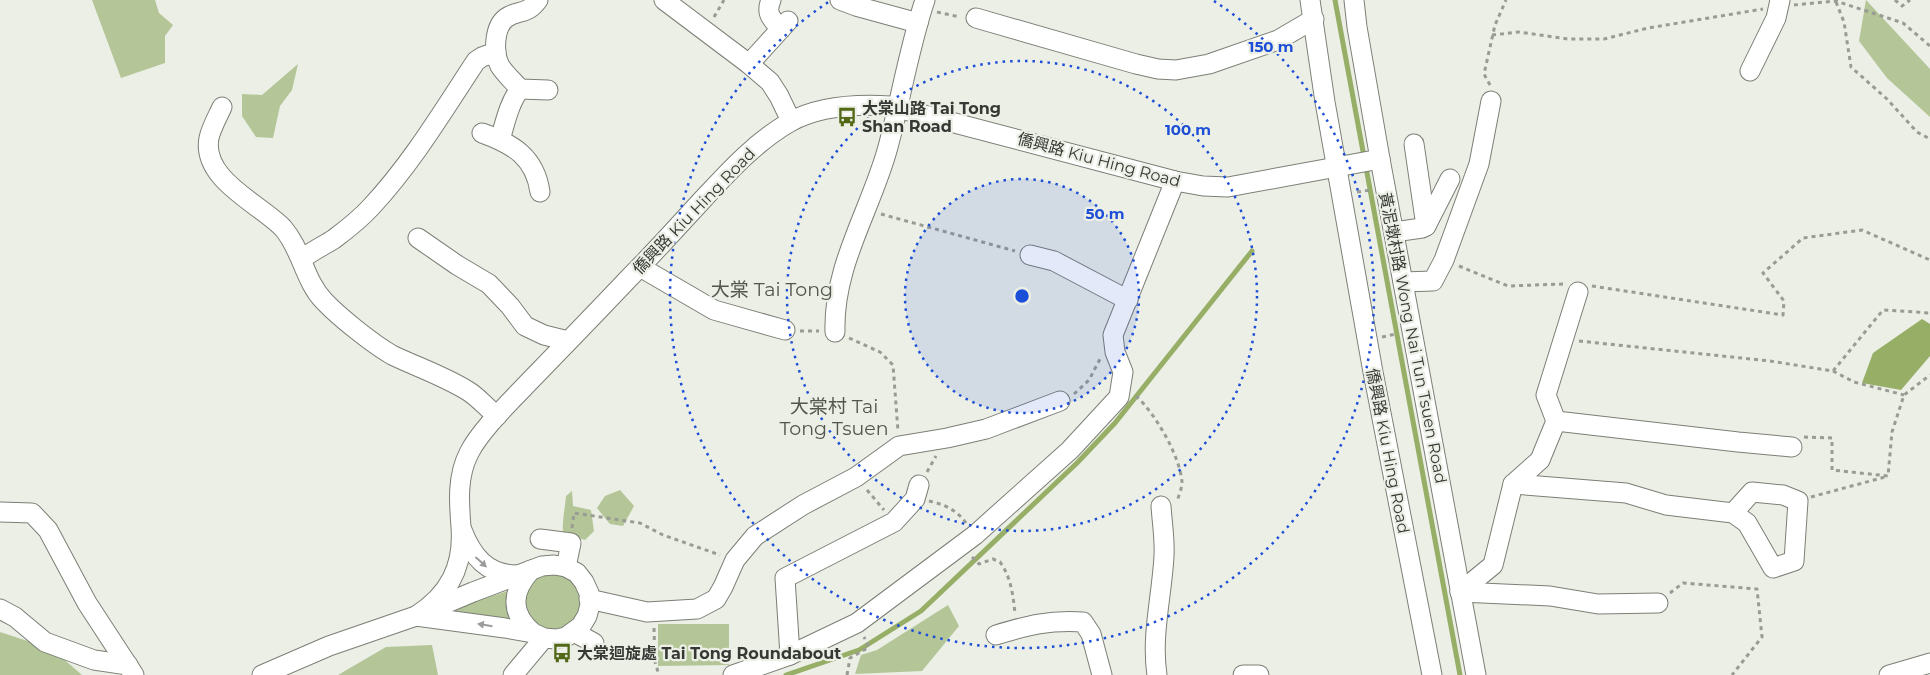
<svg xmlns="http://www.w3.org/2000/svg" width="1930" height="675" viewBox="0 0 1930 675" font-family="Montserrat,'Noto Sans TC',sans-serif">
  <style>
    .green { fill: #b4c597 }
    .water { fill: #96ae66 }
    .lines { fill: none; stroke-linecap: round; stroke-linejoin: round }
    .stream { stroke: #96ae66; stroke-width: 5 }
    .minor-casing { stroke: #7b7f76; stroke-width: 21 }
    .path { stroke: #999c95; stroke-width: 3; stroke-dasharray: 4 4; stroke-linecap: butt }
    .minor { stroke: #fff; stroke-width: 19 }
    .oneway { fill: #9a9c9a }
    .ring { fill: none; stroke: #1d4ed8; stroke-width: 2.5; stroke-dasharray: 2.5 5 }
    .labels { text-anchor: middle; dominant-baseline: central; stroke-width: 4.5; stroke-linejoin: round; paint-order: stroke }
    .poi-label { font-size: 16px; font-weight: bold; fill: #363834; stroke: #ebefe5; text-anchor: start }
    .street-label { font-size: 16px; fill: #363834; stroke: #ebefe5 }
    .quarter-label { font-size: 19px; fill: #53564e; stroke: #ebefe5 }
    .centre { fill: #1d4ed8; stroke: #ebefe5; stroke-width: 2.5 }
    .ring-label { font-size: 15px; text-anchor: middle; font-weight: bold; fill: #1d4ed8; stroke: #ebefe5; stroke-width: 4.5; stroke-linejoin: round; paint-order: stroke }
  </style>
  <rect width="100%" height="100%" fill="#ebefe5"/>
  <g class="green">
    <path d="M92 0H155L159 13 173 25 165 36V63L121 78Z"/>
    <path d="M1866 0 1930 69V117L1887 78 1859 41Z"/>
    <path d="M298 64 292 90 280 106 273 138 256 137 242 116V94L262 95Z"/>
    <path d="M620 490 634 506 623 526 610 524 597 508 605 496Z"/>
    <path d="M572 491 573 506 591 510 594 531 585 540 563 533C562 521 565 508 566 496Z"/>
    <circle cx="553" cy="601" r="28"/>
    <path d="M508 591 506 603 509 621 455 613 457 607Z"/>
    <path d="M948 605 959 626 922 671 855 674 861 655 877 650Z"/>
    <path d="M658 624H729V665L658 666Z"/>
    <path d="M0 632 52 649 82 675H0Z"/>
    <path d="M432 645 438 675H338L386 647Z"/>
  </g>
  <path class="water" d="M1922 319 1930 324V356L1901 390 1862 383 1873 353Z"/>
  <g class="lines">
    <g class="stream">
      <path d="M1335 0 1460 675"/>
      <path d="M786 675 859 650 921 611 1077 463 1115 423 1252 251"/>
    </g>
    <defs>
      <g id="minor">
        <path d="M664 0 749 64 770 82 779 96 791 121"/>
        <path d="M771 0C765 14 772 19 781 29"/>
        <path d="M840 0 856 6 918 23"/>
        <path d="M1310 0 1325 102 1373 372 1432 675"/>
        <path d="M1354 0 1357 27 1380 159 1476 675"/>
        <path d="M976 18 1136 64 1158 69 1176 70 1209 64 1278 40 1314 19"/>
        <path d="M749 64 788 21"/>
        <path d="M1750 71 1776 18 1780 0"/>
        <path d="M520 89C514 82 505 74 500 66 493 53 494 27 506 18 519 9 526 16 538 0"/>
        <path d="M222 107C218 116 211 128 209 138 201 179 260 204 283 228 302 250 304 280 324 301 339 317 373 344 392 355 417 367 444 376 468 391 478 397 487 408 497 416"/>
        <path d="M482 133C513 144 535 157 540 192"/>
        <path d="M500 140C505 123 509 103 520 89L548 90"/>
        <path d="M1414 144 1426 226"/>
        <path d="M1394 232 1422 228 1426 226 1450 179"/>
        <path d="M418 238 457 265 489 284 510 306 525 326 544 335 568 341"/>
        <path d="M1030 255 1054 261 1128 300"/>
        <path d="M302 259C312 251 323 246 334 239 346 230 361 218 371 207 412 163 443 111 476 61L482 57 496 52"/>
        <path d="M640 267 714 310 785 330"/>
        <path d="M1403 282 1433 281 1444 260 1479 164 1491 101"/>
        <path d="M835 332C833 265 871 210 888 147 901 98 909 48 925 0"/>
        <path d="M1556 421 1738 442 1792 447"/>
        <path d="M1513 484 1626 493 1666 505 1733 513 1752 492 1783 495 1798 501 1794 561 1773 568 1747 523 1733 513"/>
        <path d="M0 512 32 513 48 530 87 603 134 675"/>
        <path d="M462 530C472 556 487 575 517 575"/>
        <path d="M540 539 571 543 566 567"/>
        <path d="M531 570C511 592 510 613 533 633"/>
        <path d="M1460 592 1493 565 1513 484 1540 460 1556 421 1546 395 1578 292"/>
        <path d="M1460 592 1550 596 1598 604 1658 603"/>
        <path d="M589 599 647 612 697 609 716 599 723 587 735 560 755 536 803 505 856 477 899 446 947 438 986 429 1060 401"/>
        <path d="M0 609 15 617 45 642 94 660 128 665"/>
        <path d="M416 616C449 595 464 567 461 527 459 502 457 476 469 453 480 431 508 404 525 386 560 350 595 314 630 277 656 251 680 224 705 197 731 169 757 141 790 122 819 106 858 104 890 106L1175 181 1203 186 1228 187 1380 159"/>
        <path d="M574 632 594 643"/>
        <path d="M996 635C1029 625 1048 620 1083 622L1091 634 1102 675"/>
        <path d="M790 655 785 578 894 522 915 499 919 485"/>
        <path d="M262 675 329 646 416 616 473 592 542 566 554 565 566 567 577 573 584 582 589 593 590 605 587 616 581 626 566 637 556 639 544 638 533 633 505 628 416 616"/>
        <path d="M513 675 544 638"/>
        <path d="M733 675 790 655 857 623 975 535 1070 450 1119 397 1123 372 1115 352 1113 335 1175 181"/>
        <path d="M1157 675C1151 636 1162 595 1164 556 1165 539 1162 522 1161 506"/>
        <path d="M1243 675H1259"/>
        <path d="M1889 675 1930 663"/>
      </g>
    </defs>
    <use href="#minor" class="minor-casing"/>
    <g class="path">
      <path d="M1895 0 1902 6 1910 0"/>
      <path d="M1836 2 1844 22 1851 67 1887 99 1917 132 1930 139"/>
      <path d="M1794 5 1836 1 1903 23 1930 46"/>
      <path d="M937 12 960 17"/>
      <path d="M714 17 724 0"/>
      <path d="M1492 35 1519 32 1568 39H1604L1648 28 1763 9"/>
      <path d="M1490 85 1484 74 1495 25 1506 0"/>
      <path d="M1357 192 1371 190"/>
      <path d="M881 214 1015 251"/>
      <path d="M1459 266 1508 286 1563 284"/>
      <path d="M1592 286 1783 315 1784 301 1763 273 1803 238 1862 230 1930 260"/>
      <path d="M800 331H819"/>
      <path d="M1382 337 1396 334"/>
      <path d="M849 338 880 352 893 365 898 431"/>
      <path d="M1579 341 1770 361 1833 371 1883 310 1930 313"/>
      <path d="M1833 371 1854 382 1904 395"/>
      <path d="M1074 394 1089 380 1100 359"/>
      <path d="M1136 396C1155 413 1180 456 1182 482 1182 488 1179 495 1177 501"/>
      <path d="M1804 437 1832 438V470L1888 476 1892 432 1904 395 1930 375"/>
      <path d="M927 472 936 456"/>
      <path d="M867 490 884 510"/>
      <path d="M1811 497 1885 477"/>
      <path d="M929 501C944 504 958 511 966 523"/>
      <path d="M572 528 574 513 640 523 663 535 720 555"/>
      <path d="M972 557 979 564 993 559 1000 562C1011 577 1013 595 1015 613"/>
      <path d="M1670 593 1683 583 1757 589 1762 637 1732 675"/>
      <path d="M654 628 655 662 659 675"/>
      <path d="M847 675 850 658 869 647 864 637"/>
    </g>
    <use href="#minor" class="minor"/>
  </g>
  <defs><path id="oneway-solid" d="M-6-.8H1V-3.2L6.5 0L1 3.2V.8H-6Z" transform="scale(1.25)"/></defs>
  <g class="oneway">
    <use href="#oneway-solid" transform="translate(481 562) rotate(42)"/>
    <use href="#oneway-solid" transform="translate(485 625) rotate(-171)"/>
  </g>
  <circle cx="1022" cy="296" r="117" fill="#1d4ed8" fill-opacity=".12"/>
  <g class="ring">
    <circle cx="1022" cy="296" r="117"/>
    <circle cx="1022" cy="296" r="235"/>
    <path d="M1214 1A352 352 0 1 1 830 1"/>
  </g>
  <defs>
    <symbol id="bus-bare" viewBox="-9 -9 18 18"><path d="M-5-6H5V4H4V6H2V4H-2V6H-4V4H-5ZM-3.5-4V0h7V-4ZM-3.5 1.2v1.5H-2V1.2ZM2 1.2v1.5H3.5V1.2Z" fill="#526817" stroke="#ebefe5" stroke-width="2.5" paint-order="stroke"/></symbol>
  </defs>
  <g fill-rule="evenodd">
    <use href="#bus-bare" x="833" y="103" width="28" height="28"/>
    <use href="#bus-bare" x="548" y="639" width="28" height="28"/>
  </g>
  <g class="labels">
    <g class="poi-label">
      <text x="862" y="108">大棠山路 Tai Tong<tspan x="862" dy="18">Shan Road</tspan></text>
      <text x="577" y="653">大棠迴旋處 Tai Tong Roundabout</text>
    </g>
    <g class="street-label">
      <text transform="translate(1099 160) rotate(15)">僑興路 Kiu Hing Road</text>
      <text transform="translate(694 211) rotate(-46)">僑興路 Kiu Hing Road</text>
      <text transform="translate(1413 338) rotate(79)">黃泥墩村路 Wong Nai Tun Tsuen Road</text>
      <text transform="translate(1388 451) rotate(79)">僑興路 Kiu Hing Road</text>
    </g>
    <g class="quarter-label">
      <text x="772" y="289">大棠 Tai Tong</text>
      <text x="834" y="406">大棠村 Tai<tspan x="834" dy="22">Tong Tsuen</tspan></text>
    </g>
  </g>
  <circle cx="1022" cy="296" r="8" class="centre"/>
  <g class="ring-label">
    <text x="1271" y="52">150 m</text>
    <text x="1188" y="135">100 m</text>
    <text x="1105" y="219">50 m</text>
  </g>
</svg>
